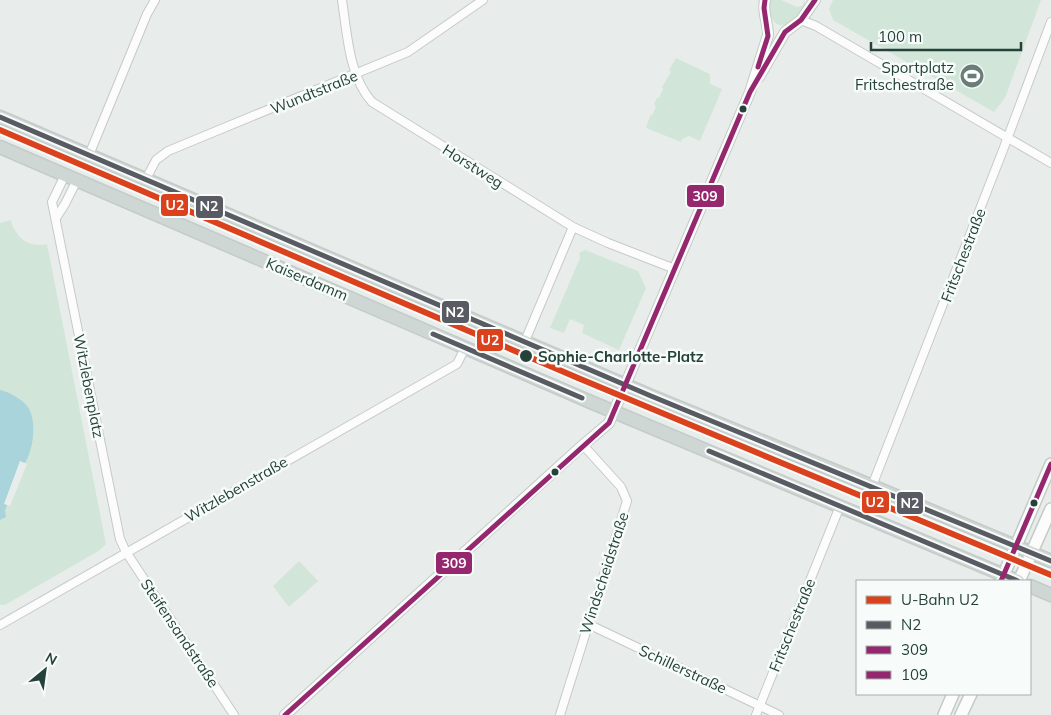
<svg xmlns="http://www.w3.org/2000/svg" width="1051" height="715" viewBox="0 0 1051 715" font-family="Mulish,sans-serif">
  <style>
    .green { fill: #d1e6d8 }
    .water { fill: #a9d4db }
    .pier { fill: #e8edeb }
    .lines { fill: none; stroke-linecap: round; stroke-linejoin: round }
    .minor-casing { stroke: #c5cac8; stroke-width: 10 }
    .tertiary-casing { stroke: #c5cac8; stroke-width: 12 }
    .secondary-casing { stroke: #c3cbc8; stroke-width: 14 }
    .primary-casing { stroke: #c3ccc9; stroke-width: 15 }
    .minor { stroke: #fcfcfc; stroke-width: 8 }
    .tertiary { stroke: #fcfcfc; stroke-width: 10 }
    .secondary { stroke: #fcfcfc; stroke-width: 11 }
    .primary { stroke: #cfd7d5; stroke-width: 12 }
    .bus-1-casing { stroke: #f7fbf9; stroke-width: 9 }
    .bus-2-casing { stroke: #f7fbf9; stroke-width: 9 }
    .bus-3-casing { stroke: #f7fbf9; stroke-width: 9 }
    .bus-1 { stroke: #595b62; stroke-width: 5 }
    .bus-2 { stroke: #95276e; stroke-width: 5 }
    .bus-3 { stroke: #95276e; stroke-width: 5 }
    .metro-1-casing { stroke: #f7fbf9; stroke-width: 10 }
    .metro-1 { stroke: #da421e; stroke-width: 6 }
    .bus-dot { fill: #24423a; stroke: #f7fbf9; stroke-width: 2 }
    .labels { text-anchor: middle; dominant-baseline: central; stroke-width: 5; stroke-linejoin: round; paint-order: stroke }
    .poi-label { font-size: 15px; fill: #24423a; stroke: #f7fbf9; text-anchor: end }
    .street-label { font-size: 15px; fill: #24423a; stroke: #f7fbf9 }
    .stop-label { font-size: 15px; font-weight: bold; fill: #24423a; stroke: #f7fbf9; text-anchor: start }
    .line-badge { stroke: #f7fbf9; stroke-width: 2 }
    .badge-label { font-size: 14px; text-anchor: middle; font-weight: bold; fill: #fff }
  </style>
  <rect width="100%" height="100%" fill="#e8edeb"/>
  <g class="green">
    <path d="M770 0H781L797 7 802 6 805 0C808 19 767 46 770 0Z"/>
    <path d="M833 0H1041L1005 98 994 112 833 20 829 9Z"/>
    <path d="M676 58 710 74V84L722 89 700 141 689 136 682 139 681 142 646 128 650 116 652 115 656 107 654 104 657 98H659L663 89 662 87 671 72 669 70Z"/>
    <path d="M11 220 13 228H14C20 242 33 247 47 244L106 544 100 550 5 605H0V223Z"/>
    <path d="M585 250 638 271 646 288 619 350 582 333 584 325 570 319 564 333 550 328 580 258 579 253Z"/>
    <path d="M299 561 318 581 289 607 273 586Z"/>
  </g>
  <path class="water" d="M0 390C9 392 22 399 27 406 38 420 33 450 25 463L24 464 7 505 5 511 6 517 0 520Z"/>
  <path class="pier" d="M20 461 27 464 10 506 4 504Z"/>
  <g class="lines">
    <defs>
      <g id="minor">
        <path d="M342 0C347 33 349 77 372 102L573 227 608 243 675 269"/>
        <path d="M801 20 816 26 1051 163"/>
        <path d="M89 155 147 14 155 0"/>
        <path d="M65 175 52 202 120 539 126 552 234 715"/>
        <path d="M146 179 156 160 168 151 408 52 483 0"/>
        <path d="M56 218 65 204 77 180"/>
        <path d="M525 341 573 227"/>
        <path d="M872 486 1003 150 1051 22"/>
        <path d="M588 624 779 715"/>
        <path d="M0 625 457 364 465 348"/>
        <path d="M560 715 627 501 621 487 583 445"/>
        <path d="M756 715 840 506"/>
      </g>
      <g id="tertiary">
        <path d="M759 77 785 32 801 20 815 0"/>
        <path d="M285 715 583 445 609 423 750 92 768 35C768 23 762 12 765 0"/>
      </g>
      <g id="secondary">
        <path d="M1001 581 1051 464"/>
        <path d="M1019 581 1051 509"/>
        <path d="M944 715 953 694"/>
        <path d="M961 715 971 694"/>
      </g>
      <g id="primary">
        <path d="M0 117 651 396 872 486 1051 561"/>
        <path d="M0 147 593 403 1018 581"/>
        <path d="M1030 586 1051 595"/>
      </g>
    </defs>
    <use href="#minor" class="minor-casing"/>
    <use href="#tertiary" class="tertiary-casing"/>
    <use href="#secondary" class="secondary-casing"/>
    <use href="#primary" class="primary-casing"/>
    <use href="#minor" class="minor"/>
    <use href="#tertiary" class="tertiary"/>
    <use href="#secondary" class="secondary"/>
    <use href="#primary" class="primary"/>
    <defs>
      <g id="bus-1">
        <path d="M0 117 651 396 1051 561"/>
        <path d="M433 334 582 398"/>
        <path d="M709 451 1018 581"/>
      </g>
      <g id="bus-2">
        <path d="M758 67 768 36 764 8 765 0"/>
        <path d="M285 715 609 423 750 92 785 32 801 20 815 0"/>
      </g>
      <path id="bus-3" d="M1001 581 1051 464"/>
    </defs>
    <use href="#bus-1" class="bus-1-casing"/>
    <use href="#bus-2" class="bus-2-casing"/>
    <use href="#bus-3" class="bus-3-casing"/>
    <use href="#bus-1" class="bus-1"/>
    <use href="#bus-2" class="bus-2"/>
    <use href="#bus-3" class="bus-3"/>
    <defs>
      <path id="metro-1" d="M0 130 578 378 1051 575"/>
    </defs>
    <use href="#metro-1" class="metro-1-casing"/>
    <use href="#metro-1" class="metro-1"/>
  </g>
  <defs>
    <symbol id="stadium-disc" viewBox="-11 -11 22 22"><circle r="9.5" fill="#697e78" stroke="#f7fbf9"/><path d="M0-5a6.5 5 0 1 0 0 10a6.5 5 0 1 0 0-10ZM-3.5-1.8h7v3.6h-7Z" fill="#fff"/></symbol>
  </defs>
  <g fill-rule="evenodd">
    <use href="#stadium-disc" x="958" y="62" width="28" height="28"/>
  </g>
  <g class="bus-dot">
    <circle cx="743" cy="109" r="4.5"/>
    <circle cx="526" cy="356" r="7"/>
    <circle cx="555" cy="472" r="4.5"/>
    <circle cx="1034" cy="503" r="4.5"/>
  </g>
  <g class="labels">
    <g class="poi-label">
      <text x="954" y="67">Sportplatz<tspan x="954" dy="17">Fritschestraße</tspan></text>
    </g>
    <g class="street-label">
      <text transform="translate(314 92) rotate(-22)">Wundtstraße</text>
      <text transform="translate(473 166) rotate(32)">Horstweg</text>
      <text transform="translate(963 255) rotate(-69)">Fritschestraße</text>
      <text transform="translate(307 279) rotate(23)">Kaiserdamm</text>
      <text transform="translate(89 386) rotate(79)">Witzlebenplatz</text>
      <text transform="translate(236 489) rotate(-30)">Witzlebenstraße</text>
      <text transform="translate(604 573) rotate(-72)">Windscheidstraße</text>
      <text transform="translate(792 625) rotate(-68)">Fritschestraße</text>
      <text transform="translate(180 633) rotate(56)">Steifensandstraße</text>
      <text transform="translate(683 669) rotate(25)">Schillerstraße</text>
    </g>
    <g class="stop-label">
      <text x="538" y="356">Sophie-Charlotte-Platz</text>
    </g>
  </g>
  <g class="line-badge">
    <rect x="686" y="184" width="39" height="24" rx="5" fill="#95276e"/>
    <rect x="160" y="193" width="29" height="24" rx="5" fill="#da421e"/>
    <rect x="195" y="195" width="29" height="24" rx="5" fill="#595b62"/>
    <rect x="441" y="300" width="29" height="24" rx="5" fill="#595b62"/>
    <rect x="476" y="328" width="28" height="24" rx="5" fill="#da421e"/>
    <rect x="861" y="490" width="29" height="24" rx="5" fill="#da421e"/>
    <rect x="896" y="491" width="28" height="24" rx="5" fill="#595b62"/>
    <rect x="435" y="551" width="38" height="24" rx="5" fill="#95276e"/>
  </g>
  <g class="badge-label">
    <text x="705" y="201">309</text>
    <text x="175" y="210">U2</text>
    <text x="209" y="211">N2</text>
    <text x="455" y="317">N2</text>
    <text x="490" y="345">U2</text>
    <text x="875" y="507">U2</text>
    <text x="910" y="508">N2</text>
    <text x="454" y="568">309</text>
  </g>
  <rect x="856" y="580" width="175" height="115" fill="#f7fbf9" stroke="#a3b1ad"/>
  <rect x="866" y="596" width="25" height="8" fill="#da421e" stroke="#a3b1ad"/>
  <text x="901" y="605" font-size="15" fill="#24423a">U-Bahn U2</text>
  <rect x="866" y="621" width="25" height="8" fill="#595b62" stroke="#a3b1ad"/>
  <text x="901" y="630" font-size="15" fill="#24423a">N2</text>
  <rect x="866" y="646" width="25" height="8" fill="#95276e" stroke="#a3b1ad"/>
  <text x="901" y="655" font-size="15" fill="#24423a">309</text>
  <rect x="866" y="671" width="25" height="8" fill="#95276e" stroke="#a3b1ad"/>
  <text x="901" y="680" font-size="15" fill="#24423a">109</text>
  <g transform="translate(45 670) rotate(29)" stroke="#f7fbf9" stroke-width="4" paint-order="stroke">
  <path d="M0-4L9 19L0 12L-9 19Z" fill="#24423a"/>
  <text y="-8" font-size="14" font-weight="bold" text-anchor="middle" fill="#24423a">N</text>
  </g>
  <path d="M871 42v8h150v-8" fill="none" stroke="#24423a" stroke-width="2.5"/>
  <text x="878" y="42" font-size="15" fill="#24423a" stroke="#f7fbf9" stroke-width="4" paint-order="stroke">100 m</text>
</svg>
